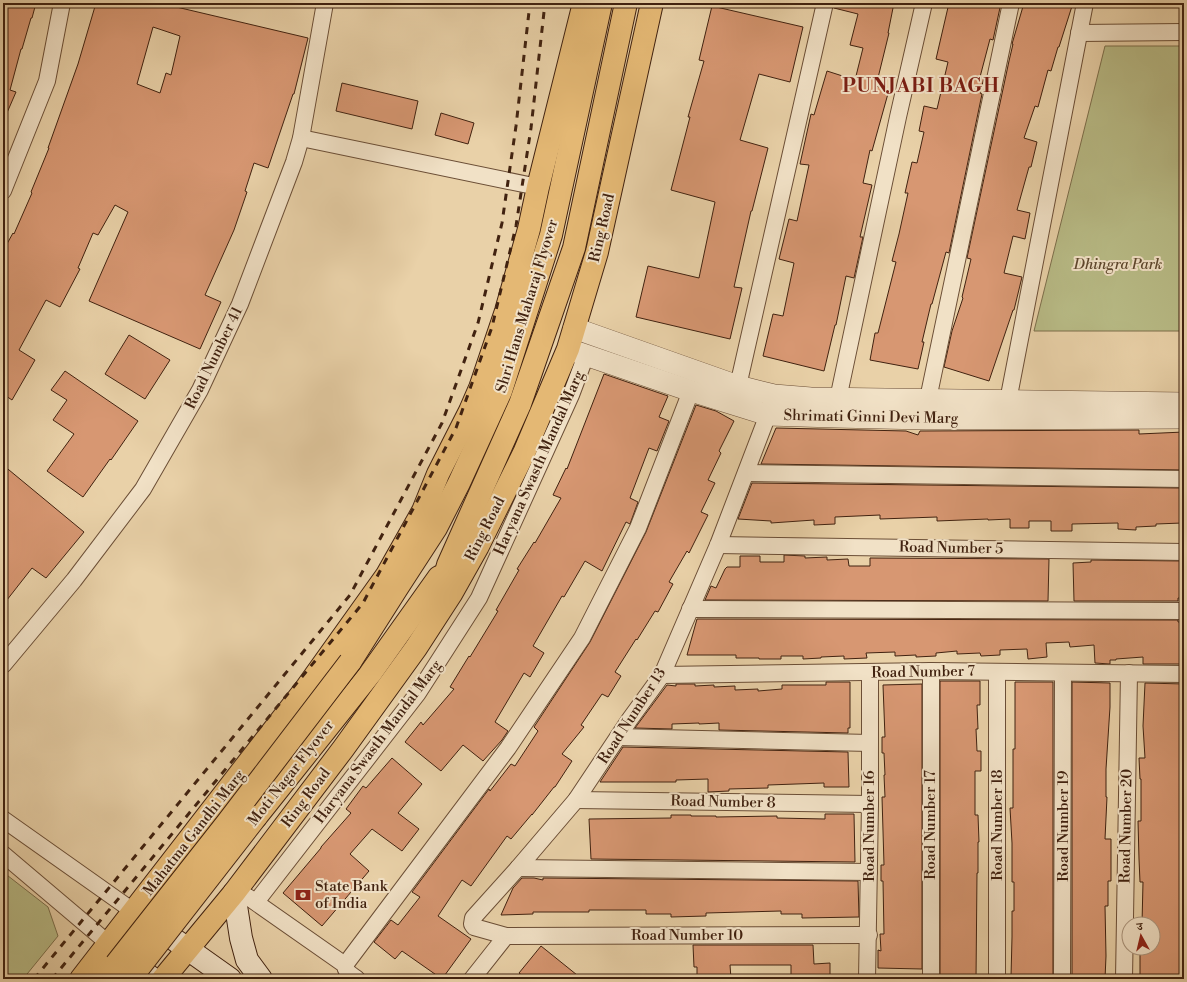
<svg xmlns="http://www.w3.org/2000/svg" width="1187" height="982" viewBox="0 0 1187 982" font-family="'Libre Bodoni','Noto Serif Devanagari',serif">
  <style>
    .green { fill: #b8bb86; stroke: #7c6e4b }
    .building { fill: #d79772; stroke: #412210; fill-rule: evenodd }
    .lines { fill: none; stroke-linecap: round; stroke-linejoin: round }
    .minor-casing { stroke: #6b4e36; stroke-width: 18 }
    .tertiary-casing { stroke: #6b4e36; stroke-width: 22 }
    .secondary-casing { stroke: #412210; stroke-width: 24 }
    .primary-casing { stroke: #412210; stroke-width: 24 }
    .minor { stroke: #f1e1c6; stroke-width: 16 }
    .tertiary { stroke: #f1e1c6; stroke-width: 21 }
    .secondary { stroke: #f1e1c6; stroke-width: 22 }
    .primary { stroke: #e4b874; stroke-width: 22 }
    .rail { stroke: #412210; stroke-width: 3; stroke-dasharray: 7 7; stroke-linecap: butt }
    .primary-bridge-casing { stroke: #412210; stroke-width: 24; stroke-linecap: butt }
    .primary-bridge { stroke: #e4b874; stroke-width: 22 }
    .labels { text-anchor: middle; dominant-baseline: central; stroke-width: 4; stroke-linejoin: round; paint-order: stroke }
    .street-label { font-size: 15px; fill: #412210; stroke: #f1e1c6 }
    .park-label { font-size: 15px; font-style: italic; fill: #5f482e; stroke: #f1e1c6 }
    .poi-label { font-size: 15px; fill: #412210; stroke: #f1e1c6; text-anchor: start }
    .district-label { font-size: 19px; font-weight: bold; letter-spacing: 1px; fill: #7a1f14; stroke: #f1e1c6 }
  </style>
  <rect width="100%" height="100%" fill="#e9d1a8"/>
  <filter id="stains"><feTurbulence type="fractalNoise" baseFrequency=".005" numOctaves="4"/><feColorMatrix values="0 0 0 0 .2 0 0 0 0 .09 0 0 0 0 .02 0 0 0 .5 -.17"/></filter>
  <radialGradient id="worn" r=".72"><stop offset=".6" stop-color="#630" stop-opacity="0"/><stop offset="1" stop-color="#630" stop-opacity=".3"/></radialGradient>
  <g class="green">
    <path d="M1105 46H1184V331H1034Z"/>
    <path d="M3 872 48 907 58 936 23 979H3Z"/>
  </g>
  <g class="building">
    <path d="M3 3H36L32 18H31L22 49H21L10 90 16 92 3 122Z"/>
    <path d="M96 3H169L168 5 308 38 294 94H293L268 168 254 163 245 191 247 192 234 230 205 295 221 302 200 349 89 301 128 212 115 205 98 235 93 233 78 268 80 269 60 307 46 300 19 350 35 360 12 400 3 394V251L13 233 14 234 32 193 31 192 49 148H48L78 64ZM153 27 180 36 171 75 166 73 160 93 137 84Z"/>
    <path d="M834 3H894L888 33H889L876 86 889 90 872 151 870 150 863 183 872 185 860 237H863L854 278 846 276 836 325H835L824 371 763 356 773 314 783 316 794 263 779 259 789 219 797 221 809 165 800 164 811 114 814 115 827 71 855 80 863 48 850 45 858 14 834 8Z"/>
    <path d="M949 3H1001L993 40 990 39 980 77 984 78 980 93 982 94 949 253 946 252 932 304H931L922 342H924L918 369 870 360 875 333H878L896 262 892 261 899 234 908 193H905L912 162 917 163 924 132 919 131 924 106 937 109 948 62 936 59Z"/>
    <path d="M1024 3H1073L1059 47H1058L1051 71 1048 70 1038 107 1035 106 1024 138 1037 142 1031 167H1029L1017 210 1030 213 1025 239 1013 236 1004 273 1022 277 1014 310H1013L989 381 944 367 952 331 963 298 962 297 971 259 967 258 1009 61 1013 44H1012Z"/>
    <path d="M712 6 803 27 790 82 759 74 740 140 768 148 752 211H751L734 287 742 288 730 339 636 317 648 266 699 278 715 202 671 190 690 117H688L704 61 699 60Z"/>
    <path d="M342 83 418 101 412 129 336 111Z"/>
    <path d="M441 113 474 123 468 144 435 135Z"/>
    <path d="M129 335 170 360 145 399 105 374Z"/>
    <path d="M65 371 138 421 111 460 110 459 83 497 47 471 74 434 53 420 67 400 51 390Z"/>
    <path d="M604 374 668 396 659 417 669 421 657 451 649 448 630 498 638 502 630 524 626 522 602 571 585 561 564 597 562 596 533 646 544 653 530 677 524 673 495 722 508 731 502 740 483 761 463 745 441 771 405 742 421 722 423 725 454 689 450 687 469 656 470 657 498 611 496 610 519 570 517 569 534 542 535 543 561 498 553 495 566 468 567 469Z"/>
    <path d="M696 405 716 411 734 421 719 451 721 453 708 480 715 483 701 512 708 515 689 553 687 551 669 582 673 584 658 612 655 611 637 640 636 639 615 672 621 676 608 697 602 694 581 725 584 727 562 754 572 761 555 787H554L532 815V814L511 839 507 836 471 886 462 880 438 916 471 939 442 979 402 951 395 959 374 942 391 920 398 925 420 897 412 892 489 789 490 791 511 764 515 766 538 731 534 727 590 642 646 532Z"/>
    <path d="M776 428 906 431 918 435 920 431 1139 430V434L1184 432V470L761 464Z"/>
    <path d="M3 465 84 532 46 578 32 568 3 605Z"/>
    <path d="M752 483 1180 488 1182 523 1156 524V526L1136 527V530L1118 529V523L1072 524V531H1051V521H1029V528H1010V519L988 520V519L937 521V517L880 519V515L835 517V524L814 525V520L771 523V521L738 519Z"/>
    <path d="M784 555 805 556V558L827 557V560L848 559 849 566H870V558L1049 559 1048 601 705 600 711 586 716 588 725 569 727 567H740V556H760V562H784Z"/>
    <path d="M1091 560 1184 561V598H1178V601H1074L1073 563 1091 562Z"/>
    <path d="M697 619 1178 620V622H1184V664H1143V657L1116 659V660H1110V664L1095 663 1094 645 1070 647 1069 642 1046 643 1047 657 1028 659 1027 649 1000 650V655L981 656 980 653 957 654V651L936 653V656L916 657V655L895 656V652L866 653 867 658 844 659V656L821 657V658L803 659V656H781V659H759V658H736V655H687Z"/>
    <path d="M940 681H980V705H977L978 729H976L977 751H981V771H975V815H978L979 842H978V873H977L976 979H940Z"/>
    <path d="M826 682H850V728H848V733L719 730V723L699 724V723L672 724V729L635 728 667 685 676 686V684H695V686L714 685V687L735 686V690L758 689V691L782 689V685H826Z"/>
    <path d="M1015 682H1053V977H1011L1012 937V911H1014V882H1012V843L1010 808H1013V749H1015Z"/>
    <path d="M1072 682 1110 683V707L1106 769V797H1107L1105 839H1111V881H1108V906H1105L1106 956 1105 979H1072Z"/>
    <path d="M1145 683 1184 684 1183 729H1184V746H1183L1184 816H1181V862H1183L1184 882H1182L1181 928H1182V947H1184L1183 968H1182V979H1140V948H1153V924H1142L1143 882H1140L1139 859 1138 821H1141V779H1140L1139 758H1145L1143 726Z"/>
    <path d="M922 684V969L878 968V950L881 951 880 934H884L883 881H881V865H884L882 797H885L884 775H885L884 753H882V737H885L883 685Z"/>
    <path d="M623 747 848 752 849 787H824V783L768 785V788L729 789V791L708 792V779L676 780V782H600Z"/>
    <path d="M392 758 422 784 398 813 419 829 402 851 372 829 350 854 369 871 322 926 283 893 321 848V847L351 813 346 809 363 786 366 788Z"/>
    <path d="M825 814H854L855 862 591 859 589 819 671 818V815H691V816H716V817L777 816V818L825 819Z"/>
    <path d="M522 878H534L543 880V878L858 881 859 917 802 918V914H781V911L706 913V916L671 917V914H646V910H589V912H533V914L501 915 513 888Z"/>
    <path d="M693 945H813L814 964 830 963V979H791V965H730L731 979H697V967H694Z"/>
    <path d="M541 946 582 979H527L519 973Z"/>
  </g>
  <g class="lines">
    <defs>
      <g id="minor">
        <path d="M1079 33 1184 32"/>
        <path d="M301 138 538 187"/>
        <path d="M3 191 47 81 62 3"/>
        <path d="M738 386 825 3"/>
        <path d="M838 399 898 117 924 3"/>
        <path d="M928 399 1011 3"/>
        <path d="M1008 401 1085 3"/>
        <path d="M772 404 718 545 662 675 630 719 576 800 518 868 473 918 472 924 474 927 506 936 869 935"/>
        <path d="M746 473 1184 479"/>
        <path d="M718 545 1184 552"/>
        <path d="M690 609 1184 611"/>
        <path d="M3 665 74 580 143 489 200 390 240 304 294 162 301 138 325 3"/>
        <path d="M662 675 931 671 1184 674"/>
        <path d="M618 737 870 743"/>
        <path d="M576 800 870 804"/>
        <path d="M3 819 133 911"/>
        <path d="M3 854 108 943"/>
        <path d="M518 868 869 872"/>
        <path d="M248 897 345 965C345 972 352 975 357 979"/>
        <path d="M256 902 418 693 479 598 571 395 586 355"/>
        <path d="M345 965 508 748 582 638 638 528 691 391"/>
        <path d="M472 979 506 936"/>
        <path d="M867 979 870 804V672"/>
        <path d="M931 979V671"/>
        <path d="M997 979V672"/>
        <path d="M1062 979 1063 673"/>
        <path d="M1124 979 1129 673"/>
      </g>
      <g id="tertiary">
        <path d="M574 328 738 386 774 395 811 398 1184 403"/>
        <path d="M568 349 691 391 768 415 834 417 926 419 1184 418"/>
      </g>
      <g id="secondary">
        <path d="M234 893 241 938 247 960 261 979"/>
        <path d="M151 923 230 979"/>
        <path d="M124 957 153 979"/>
      </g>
      <g id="primary">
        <path d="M438 600 448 565 520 404 574 248 626 3"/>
        <path d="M350 662 397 588 436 528 459 483 501 391 551 235 601 3"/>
        <path d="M256 817 370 674 439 577"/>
        <path d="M81 979 307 687 387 575 423 511 438 474 470 411 480 388 506 311 529 229 538 187 584 3"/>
        <path d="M105 979 116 964"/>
        <path d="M163 979 234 893 343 749 416 648 451 594 478 546 524 453 568 349 597 252 652 3"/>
      </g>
    </defs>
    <use href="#minor" class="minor-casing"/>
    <use href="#tertiary" class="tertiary-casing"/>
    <use href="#secondary" class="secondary-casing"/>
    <use href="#primary" class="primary-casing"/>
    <use href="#minor" class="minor"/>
    <use href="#tertiary" class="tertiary"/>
    <use href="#secondary" class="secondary"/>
    <use href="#primary" class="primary"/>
    <g class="rail">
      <path d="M34 979 350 595 442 423 478 323 502 223 516 126 530 3"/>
      <path d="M52 979 363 603 456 428 492 327 516 226 531 128 545 3"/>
    </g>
    <defs>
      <g id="primary-bridge">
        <path d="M116 964 227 823 350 662"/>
        <path d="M130 979 256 817"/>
      </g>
    </defs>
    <use href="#primary-bridge" class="primary-bridge-casing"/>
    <use href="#primary-bridge" class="primary-bridge"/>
  </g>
  <defs>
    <symbol id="bank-bare" viewBox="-9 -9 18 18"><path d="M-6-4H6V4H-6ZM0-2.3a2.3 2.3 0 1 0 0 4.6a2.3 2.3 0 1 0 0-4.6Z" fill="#8f2418" stroke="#f1e1c6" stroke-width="2.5" paint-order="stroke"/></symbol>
  </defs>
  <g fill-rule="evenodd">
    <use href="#bank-bare" x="292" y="884" width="22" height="22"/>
  </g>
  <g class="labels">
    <g class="street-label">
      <text transform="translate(602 228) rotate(-77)">Ring Road</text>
      <text transform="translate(527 306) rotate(-73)">Shri Hans Maharaj Flyover</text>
      <text transform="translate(214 358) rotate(-64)">Road Number 41</text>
      <text transform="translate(871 417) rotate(1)">Shrimati Ginni Devi Marg</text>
      <text transform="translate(539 463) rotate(-66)">Haryana Swasth Mandal Marg</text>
      <text transform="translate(485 529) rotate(-63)">Ring Road</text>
      <text transform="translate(951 548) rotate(1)">Road Number 5</text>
      <text transform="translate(923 672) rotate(-1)">Road Number 7</text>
      <text transform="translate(632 716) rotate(-57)">Road Number 13</text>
      <text transform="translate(378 742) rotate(-53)">Haryana Swasth Mandal Marg</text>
      <text transform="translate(291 773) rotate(-52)">Moti Nagar Flyover</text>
      <text transform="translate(306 798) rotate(-53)">Ring Road</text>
      <text transform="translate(723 802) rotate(1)">Road Number 8</text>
      <text transform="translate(930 825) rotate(-90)">Road Number 17</text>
      <text transform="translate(997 825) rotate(-90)">Road Number 18</text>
      <text transform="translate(869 826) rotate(-90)">Road Number 16</text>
      <text transform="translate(1063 826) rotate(-90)">Road Number 19</text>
      <text transform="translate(1126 826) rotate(-89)">Road Number 20</text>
      <text transform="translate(194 833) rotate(-52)">Mahatma Gandhi Marg</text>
      <text x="687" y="935">Road Number 10</text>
    </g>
    <g class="park-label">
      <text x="1118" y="264">Dhingra Park</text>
    </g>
    <g class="poi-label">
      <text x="315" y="886">State Bank<tspan x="315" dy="17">of India</tspan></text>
    </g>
    <g class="district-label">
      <text x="921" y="86">PUNJABI BAGH</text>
    </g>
  </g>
  <rect width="1187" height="982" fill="none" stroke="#e9d1a8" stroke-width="16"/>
  <rect x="4" y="4" width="1179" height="974" fill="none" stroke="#412210" stroke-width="2"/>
  <rect x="8" y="8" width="1171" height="966" fill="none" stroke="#412210"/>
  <g transform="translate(1141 936) rotate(352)"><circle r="19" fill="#f1e1c6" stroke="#ab957d"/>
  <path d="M0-3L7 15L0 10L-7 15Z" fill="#8f2418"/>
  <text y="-6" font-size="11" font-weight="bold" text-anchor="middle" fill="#412210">उ</text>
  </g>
  <rect width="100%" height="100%" filter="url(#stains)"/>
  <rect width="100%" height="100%" fill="url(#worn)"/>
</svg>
